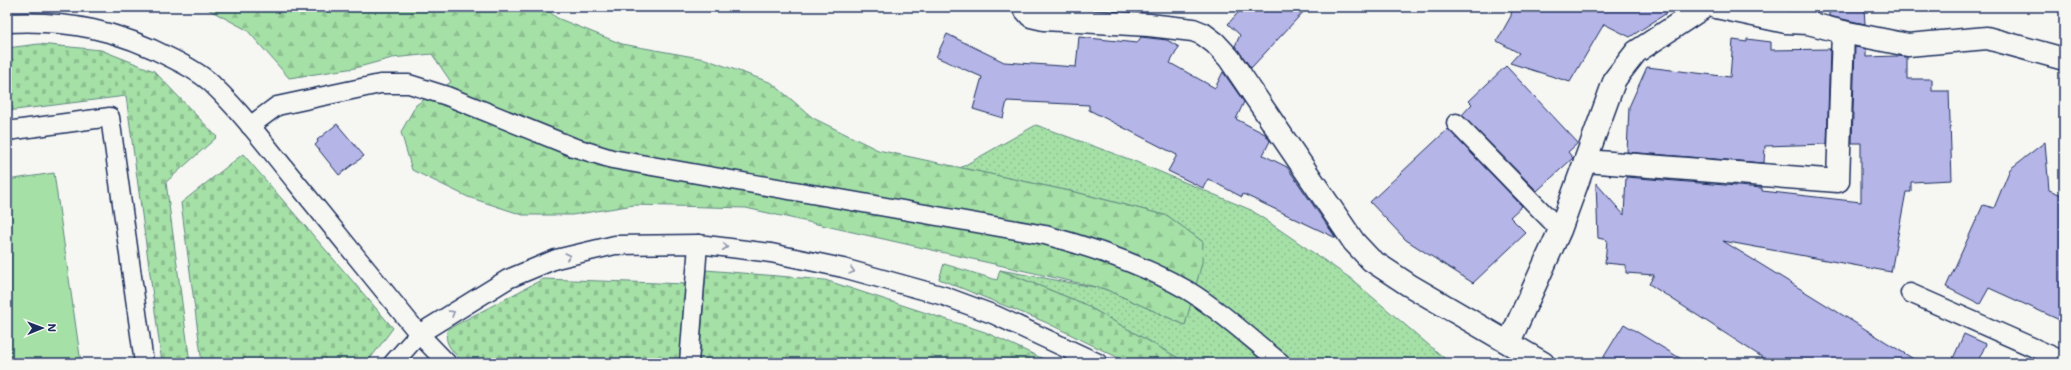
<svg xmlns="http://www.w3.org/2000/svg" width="2071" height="370" viewBox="0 0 2071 370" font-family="'Shantell Sans',sans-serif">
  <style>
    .grass { fill: url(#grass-dots); stroke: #608882 }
    .forest { fill: url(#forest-firs); stroke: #608882 }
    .cemetery { fill: url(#cemetery-stones); stroke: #608882 }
    .garden { fill: #a5e0a6; stroke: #608882 }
    .building { fill: #b5b5e7; stroke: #1b2f5e }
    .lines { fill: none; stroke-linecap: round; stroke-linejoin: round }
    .service-casing { stroke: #1b2f5e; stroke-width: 21 }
    .minor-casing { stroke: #1b2f5e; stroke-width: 25 }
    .service { stroke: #f6f6f2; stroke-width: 18 }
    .minor { stroke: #f6f6f2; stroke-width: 22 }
    .oneway { stroke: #8892a8 }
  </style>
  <defs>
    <pattern id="grass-dots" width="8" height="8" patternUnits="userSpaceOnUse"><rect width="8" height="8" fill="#a5e0a6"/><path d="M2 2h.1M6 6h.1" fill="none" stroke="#8dc091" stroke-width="1.8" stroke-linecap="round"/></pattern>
    <pattern id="forest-firs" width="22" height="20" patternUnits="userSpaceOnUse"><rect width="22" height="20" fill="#a5e0a6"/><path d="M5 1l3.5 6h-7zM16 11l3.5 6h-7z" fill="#8dc091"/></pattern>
    <pattern id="cemetery-stones" width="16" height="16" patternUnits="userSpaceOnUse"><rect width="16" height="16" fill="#a5e0a6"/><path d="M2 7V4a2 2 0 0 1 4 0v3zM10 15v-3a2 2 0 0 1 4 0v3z" fill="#8dc091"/></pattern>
  </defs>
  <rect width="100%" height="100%" fill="#f6f6f2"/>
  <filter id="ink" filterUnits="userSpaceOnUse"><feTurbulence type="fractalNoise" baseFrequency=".025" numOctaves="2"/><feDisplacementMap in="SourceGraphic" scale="8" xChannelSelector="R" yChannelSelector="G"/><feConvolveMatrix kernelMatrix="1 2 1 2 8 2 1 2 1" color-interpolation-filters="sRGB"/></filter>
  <g filter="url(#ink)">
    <path class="grass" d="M1036 125 1134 161 1251 210 1350 278 1450 363H1187L1082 303 1000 270 1105 289 1185 325 1203 242 1168 216 1079 193 960 168Z"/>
    <path class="forest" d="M204 7H544L557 18 622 44 705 59 772 83 813 118 878 150 1079 193 1168 216 1203 242 1202 263 1185 325 1105 289 746 208 634 205 572 215H523L468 197 412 170 401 132 416 105 451 82 432 54 392 58 355 68 289 78 247 30Z"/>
    <g class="cemetery">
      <path d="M39 44 101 50 154 71 217 137 166 182 190 363H162L126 96 7 111V48Z"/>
      <path d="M243 154 393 328 367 363H202L181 203Z"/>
      <path d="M944 264 997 280 1000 270 1082 303 1187 363H1129L1045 322 939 279Z"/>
      <path d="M706 270 825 280 985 332 1052 363H699Z"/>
      <path d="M543 279 687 284 679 363H463C454 352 442 343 448 329Z"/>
    </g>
    <path class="garden" d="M54 173 81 363H7V180Z"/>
    <g class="building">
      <path d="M1243 7H1308L1251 68 1235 46 1240 35 1228 24Z"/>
      <path d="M1512 7H1676L1630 37 1604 24 1570 82 1510 63 1519 53 1497 41 1511 16Z"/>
      <path d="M1829 7H1864L1865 24 1829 16Z"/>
      <path d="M947 34 1004 62 1076 67 1079 37 1137 43 1141 37 1167 40 1179 47 1170 63 1215 88 1223 72 1244 102 1236 119 1265 134 1270 141 1263 155 1287 167 1336 238 1243 194 1242 197 1208 179 1203 188 1168 171 1177 155 1089 110V105L1007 101 1003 118 973 109 982 77 936 57Z"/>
      <path d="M1747 39 1771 42V50L1830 49 1827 144 1765 146 1764 163 1627 152 1629 107 1647 67 1730 77 1733 40 1747 42Z"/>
      <path d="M1855 47 1866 49V57L1897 56 1907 57V79H1932V91H1949L1952 180 1911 182V192H1906L1891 272 1723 241 1920 363H1771L1649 284 1654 275 1626 273V265L1605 263 1607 240 1598 238 1596 183 1624 215 1626 177 1762 188V191L1861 202V143H1852Z"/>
      <path d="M1506 66 1578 143 1568 152 1573 158 1537 191 1462 115 1472 104 1469 101Z"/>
      <path d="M337 124 364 156 339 175 315 145 318 142 317 140Z"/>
      <path d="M1448 129 1522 206 1510 217 1526 233 1473 283 1406 240 1370 202Z"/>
      <path d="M2045 142 2049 190 2064 196V322L1989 288 1980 304 1946 287 1983 205 1994 208 2010 169Z"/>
      <path d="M1624 324 1688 363H1600Z"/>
      <path d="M1964 334 1986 344 1977 363H1951Z"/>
    </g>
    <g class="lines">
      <defs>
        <g id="service">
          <path d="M1807 7 1808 23"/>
          <path d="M7 23C69 20 118 30 173 59 187 66 204 75 215 87 246 117 272 153 299 186 339 235 379 285 419 334L447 363"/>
          <path d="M1456 123 1560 230"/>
          <path d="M250 126 277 106 380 84H409L447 96 573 147 612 159 1045 235C1094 248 1142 264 1187 290 1220 310 1251 339 1281 363"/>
          <path d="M7 131 110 117 144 363"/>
          <path d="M1910 293 2064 361"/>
          <path d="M393 363 419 334 508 279 556 259 615 245 698 244 771 253 843 268 944 296 995 315 1098 363"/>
          <path d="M689 363 698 244"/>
        </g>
        <g id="minor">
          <path d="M1023 7 1031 16 1044 19 1149 25 1193 30 1203 34 1215 43 1229 58 1354 242 1371 260 1409 285 1543 363"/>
          <path d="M1716 7 1786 22 1808 23 1843 32 1908 45 1987 38 2064 59"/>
          <path d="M1586 161 1838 181 1843 32"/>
          <path d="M1509 342 1560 230 1615 79 1636 52 1704 7"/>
        </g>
      </defs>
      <use href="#service" class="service-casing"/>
      <use href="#minor" class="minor-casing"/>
      <use href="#service" class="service"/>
      <use href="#minor" class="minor"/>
    </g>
    <defs><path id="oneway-chevron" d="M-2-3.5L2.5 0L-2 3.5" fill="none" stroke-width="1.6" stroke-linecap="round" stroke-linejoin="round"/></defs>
    <g class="oneway">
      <use href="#oneway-chevron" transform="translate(725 247) rotate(7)"/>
      <use href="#oneway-chevron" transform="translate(568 256) rotate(-14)"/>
      <use href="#oneway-chevron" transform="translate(852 271) rotate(15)"/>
      <use href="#oneway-chevron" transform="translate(452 313) rotate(-31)"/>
    </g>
  </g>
  <rect width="2071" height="370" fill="none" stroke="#f6f6f2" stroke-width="24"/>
  <rect x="12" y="12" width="2047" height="346" fill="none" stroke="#1b2f5e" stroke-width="1.5" filter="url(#ink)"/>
  <g transform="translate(42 328) rotate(89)" stroke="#f6f6f2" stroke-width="3" paint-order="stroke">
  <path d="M0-3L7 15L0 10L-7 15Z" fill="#1b2f5e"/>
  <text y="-6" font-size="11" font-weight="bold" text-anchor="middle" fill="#1b2f5e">N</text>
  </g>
</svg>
